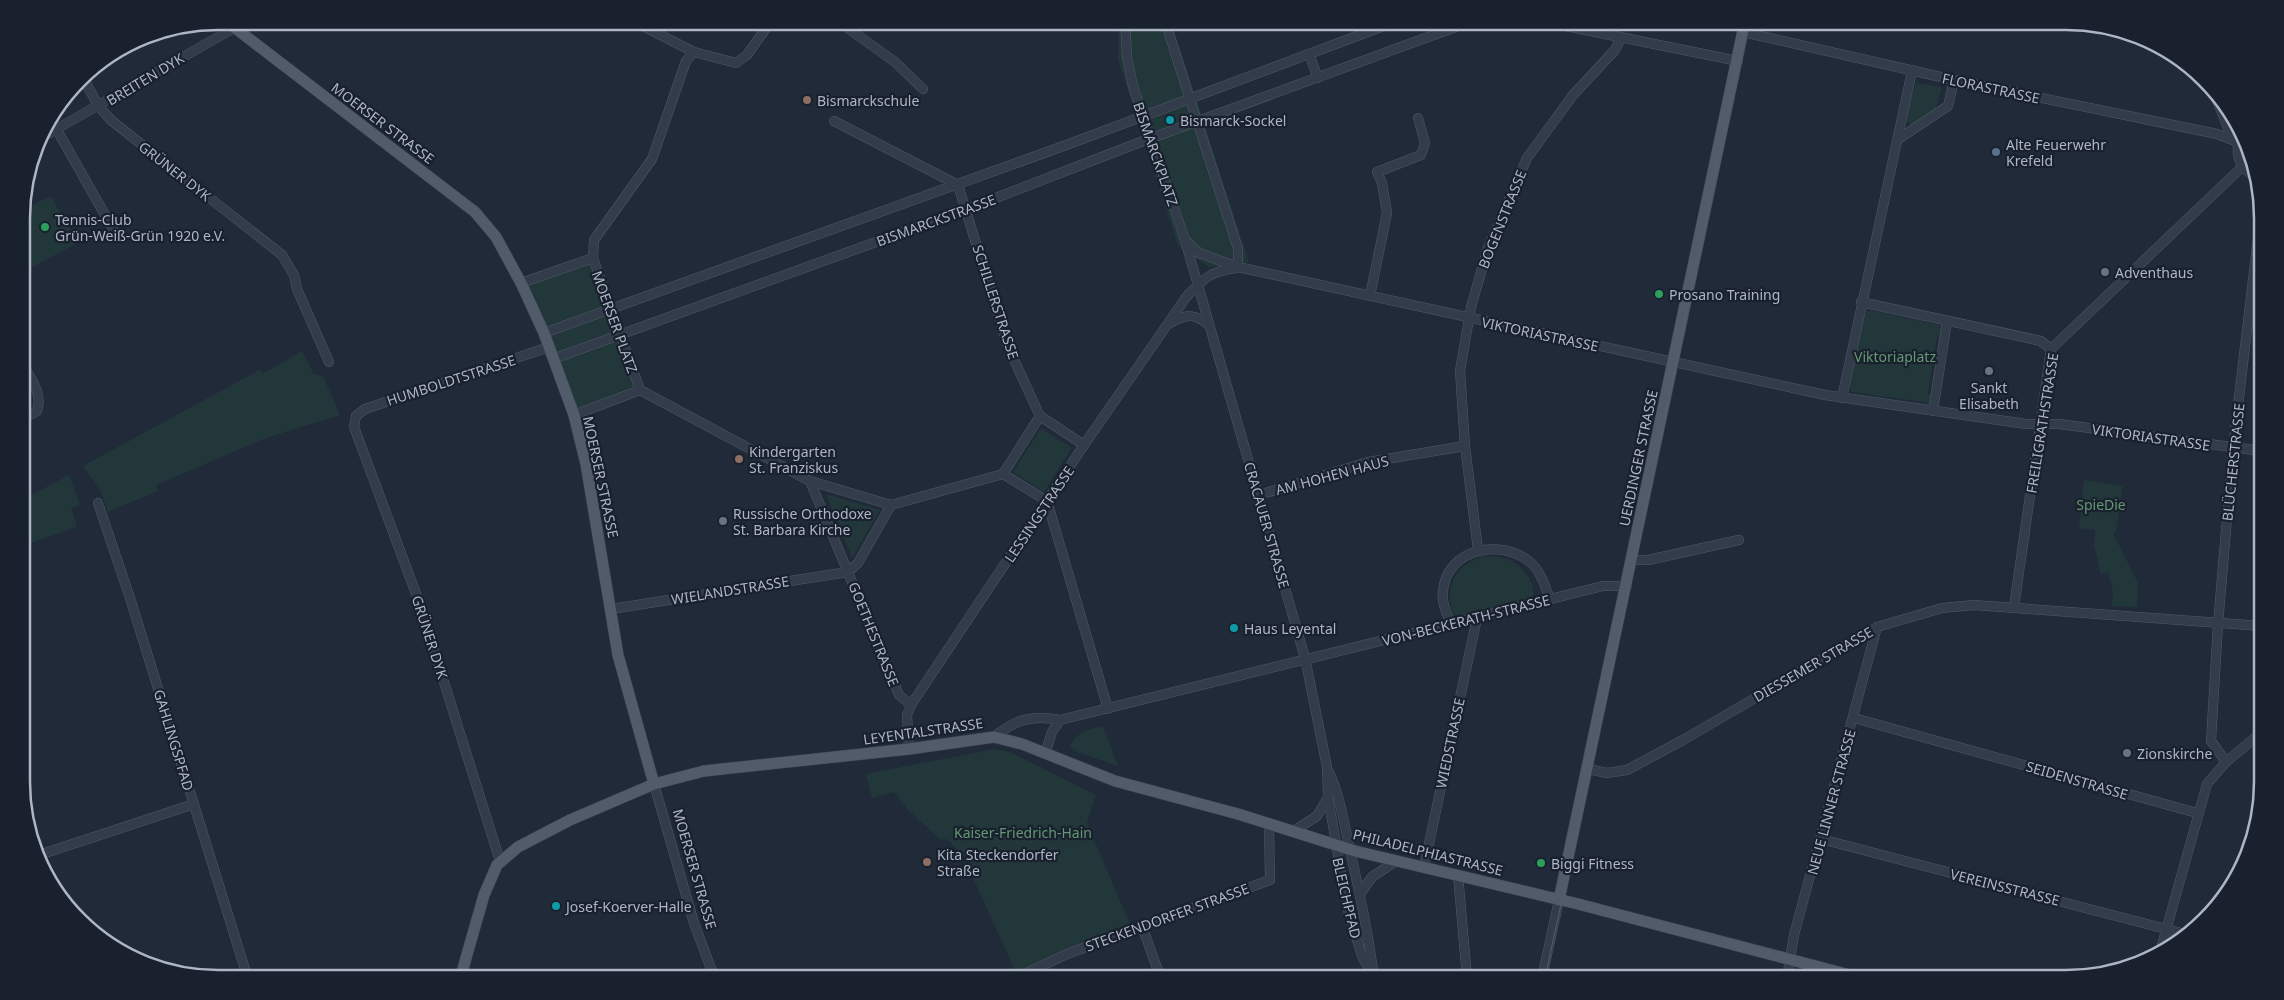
<svg xmlns="http://www.w3.org/2000/svg" width="2284" height="1000" viewBox="0 0 2284 1000" font-family="'Noto Sans',sans-serif">
  <style>
    .green { fill: #22373a }
    .lines { fill: none; stroke-linecap: round; stroke-linejoin: round }
    .minor-casing { stroke: #515967; stroke-width: 10 }
    .major-casing { stroke: #3d4553; stroke-width: 12 }
    .minor { stroke: #333c4a; stroke-width: 9 }
    .major { stroke: #515b6a; stroke-width: 11 }
    .tram { stroke: #555f71; stroke-width: 1 }
    .education-dot { fill: #8d6e63; stroke: #19212e; stroke-width: 2 }
    .culture-dot { fill: #0f9aa8; stroke: #19212e; stroke-width: 2 }
    .service-dot { fill: #5c6f8a; stroke: #19212e; stroke-width: 2 }
    .leisure-dot { fill: #2e9e5b; stroke: #19212e; stroke-width: 2 }
    .worship-dot { fill: #6b7280; stroke: #19212e; stroke-width: 2 }
    .labels { text-anchor: middle; dominant-baseline: central; stroke-width: 4.5; stroke-linejoin: round; paint-order: stroke }
    .street-label { font-size: 14px; fill: #aeb6c6; stroke: #19212e }
    .poi-label { font-size: 14px; fill: #aeb6c6; stroke: #19212e; text-anchor: start }
    .park-label { font-size: 14px; fill: #649872; stroke: #19212e }
    .rim { fill: none; stroke: #aeb6c6; stroke-width: 2.5 }
  </style>
  <rect width="100%" height="100%" fill="#202a39"/>
  <g class="green">
    <path d="M1119 21H1171L1249 262 1209 267 1178 246 1118 59Z"/>
    <path d="M1916 83 1942 87 1936 109 1911 127 1905 119Z"/>
    <path d="M51 196 77 243 22 273V210Z"/>
    <path d="M589 263 635 386 576 409 553 341 526 286Z"/>
    <path d="M1870 310 1939 325 1941 327 1940 335 1937 337 1928 394 1932 395 1929 403 1851 392 1848 382H1850L1866 311Z"/>
    <path d="M302 351 314 374 323 376 340 415 266 438 156 485 158 491 108 512 101 492 83 466 259 370 264 373Z"/>
    <path d="M1041 428 1072 448 1044 492 1013 472Z"/>
    <path d="M69 475 80 505 71 508 77 527 22 546V500Z"/>
    <path d="M2084 480 2123 486 2116 531 2113 533 2138 583 2137 607 2112 606 2113 593 2108 572 2101 574 2094 545 2095 530 2079 528Z"/>
    <path d="M826 494 880 510 852 558Z"/>
    <path d="M1482 556C1489 557 1497 556 1503 558 1519 561 1536 580 1533 597L1460 616 1454 615C1446 601 1450 576 1464 566 1469 562 1476 559 1482 556Z"/>
    <path d="M1103 726 1118 766 1077 752 1070 746C1077 731 1088 730 1103 726Z"/>
    <path d="M994 749 1010 752 1096 795 1087 823 1134 933 1018 977 963 856 947 839 941 840 908 810 894 792 872 798 866 774Z"/>
  </g>
  <g class="lines">
    <defs>
      <g id="minor">
        <path d="M633 21 694 52"/>
        <path d="M838 21 895 62 923 89"/>
        <path d="M1125 21 1127 57 1133 86 1185 240 1305 658 1327 767 1328 797 1347 907 1362 956 1373 977"/>
        <path d="M1165 21 1238 249V267"/>
        <path d="M1541 21 1738 61"/>
        <path d="M1743 32 1954 80 2217 134 2238 142"/>
        <path d="M1309 54 1318 78"/>
        <path d="M83 78 99 107 112 121 282 255 294 275 297 289 329 362"/>
        <path d="M2212 88 2232 138"/>
        <path d="M834 121 958 185 1008 347 1040 416"/>
        <path d="M57 130 113 229"/>
        <path d="M2242 134C2233 152 2238 169 2257 177"/>
        <path d="M39 139 234 28 241 21"/>
        <path d="M1897 140 1948 106 1954 80"/>
        <path d="M1185 240 1199 253 1238 267 1825 395 2026 424H2059L2262 451"/>
        <path d="M521 283 593 258"/>
        <path d="M1370 296 1387 213 1382 183 1377 172 1421 155 1425 143 1418 118"/>
        <path d="M1861 302 2041 341 2051 349"/>
        <path d="M1170 323C1187 314 1194 313 1209 325"/>
        <path d="M544 333 1069 144 1397 21"/>
        <path d="M553 359 967 209 1138 143 1472 21"/>
        <path d="M22 364C31 379 43 393 37 411L22 419"/>
        <path d="M640 390 593 258 594 240 652 159 686 61 694 52 736 63 747 55 771 21"/>
        <path d="M640 390 810 481 891 505"/>
        <path d="M1842 398 1912 71"/>
        <path d="M1933 411 1947 321"/>
        <path d="M574 415 640 390"/>
        <path d="M1084 445 1040 416 1003 474 1047 501 1108 709"/>
        <path d="M810 481 899 695 911 705"/>
        <path d="M1259 495 1368 462 1465 446"/>
        <path d="M98 503 130 598 248 979"/>
        <path d="M891 505 1003 474"/>
        <path d="M1478 550 1465 446 1460 371 1471 307 1488 248 1527 158 1573 95 1615 50 1621 38"/>
        <path d="M1632 560H1648L1739 540"/>
        <path d="M2014 607 2051 349 2242 167"/>
        <path d="M611 609 848 572 858 563 891 505"/>
        <path d="M1451 624C1447 614 1441 602 1443 591 1447 548 1501 538 1530 562 1541 571 1545 587 1550 599"/>
        <path d="M1854 718 2197 813"/>
        <path d="M994 737C1016 719 1032 715 1060 720L1603 586H1627"/>
        <path d="M909 749 907 715 911 705 1084 445 1187 296C1204 278 1211 271 1236 268"/>
        <path d="M1045 754 1052 732 1060 720"/>
        <path d="M2226 762 2211 741 2218 624 2233 448 2261 212"/>
        <path d="M1588 769 1607 773 1627 770 1683 740 1877 627 1942 608 1974 605 2262 626"/>
        <path d="M1329 772C1340 796 1344 823 1350 850 1359 890 1368 930 1373 971"/>
        <path d="M654 784 694 923 710 966 717 979"/>
        <path d="M1292 832 1317 816 1328 797"/>
        <path d="M1821 839 2189 935"/>
        <path d="M36 856 194 804"/>
        <path d="M500 861 418 599 354 427 356 416 365 409 549 347"/>
        <path d="M1424 867 1477 618"/>
        <path d="M1458 875 1467 978"/>
        <path d="M1360 894 1372 877 1396 861"/>
        <path d="M1142 926 1161 979"/>
        <path d="M2160 952 2207 784 2226 762 2263 731"/>
        <path d="M1542 978 1559 900"/>
        <path d="M1787 978 1794 935 1877 627"/>
        <path d="M1014 979 1067 954 1270 880 1269 825"/>
      </g>
      <g id="major">
        <path d="M226 21 475 212 496 237 521 283 544 333 574 415 586 464 618 655 654 784"/>
        <path d="M1559 900 1745 21"/>
        <path d="M460 979 484 895 497 865 518 847 570 820 654 784 704 771 909 749 994 737 1022 744 1115 781 1238 814 1355 851 1578 904 1861 978"/>
      </g>
    </defs>
    <use href="#minor" class="minor-casing"/>
    <use href="#major" class="major-casing"/>
    <use href="#minor" class="minor"/>
    <use href="#major" class="major"/>
    <path class="tram" d="M1545 978 1618 642 1747 21"/>
  </g>
  <g class="education-dot">
    <circle cx="807" cy="100" r="5"/>
    <circle cx="739" cy="459" r="5"/>
    <circle cx="927" cy="862" r="5"/>
  </g>
  <g class="culture-dot">
    <circle cx="1170" cy="120" r="5"/>
    <circle cx="1234" cy="628" r="5"/>
    <circle cx="556" cy="906" r="5"/>
  </g>
  <circle class="service-dot" cx="1996" cy="152" r="5"/>
  <g class="leisure-dot">
    <circle cx="45" cy="227" r="5"/>
    <circle cx="1659" cy="294" r="5"/>
    <circle cx="1541" cy="863" r="5"/>
  </g>
  <g class="worship-dot">
    <circle cx="2105" cy="272" r="5"/>
    <circle cx="1989" cy="371" r="5"/>
    <circle cx="723" cy="521" r="5"/>
    <circle cx="2127" cy="753" r="5"/>
  </g>
  <g class="labels">
    <g class="street-label">
      <text transform="translate(145 79) rotate(-31)">BREITEN DYK</text>
      <text transform="translate(1991 88) rotate(12)">FLORASTRASSE</text>
      <text transform="translate(383 123) rotate(37)">MOERSER STRASSE</text>
      <text transform="translate(1156 154) rotate(71)">BISMARCKPLATZ</text>
      <text transform="translate(175 171) rotate(38)">GRÜNER DYK</text>
      <text transform="translate(1502 219) rotate(-68)">BOGENSTRASSE</text>
      <text transform="translate(936 220) rotate(-20)">BISMARCKSTRASSE</text>
      <text transform="translate(996 302) rotate(72)">SCHILLERSTRASSE</text>
      <text transform="translate(615 322) rotate(70)">MOERSER PLATZ</text>
      <text transform="translate(1540 334) rotate(12)">VIKTORIASTRASSE</text>
      <text transform="translate(451 380) rotate(-18)">HUMBOLDTSTRASSE</text>
      <text transform="translate(2042 423) rotate(-81)">FREILIGRATHSTRASSE</text>
      <text transform="translate(2151 437) rotate(8)">VIKTORIASTRASSE</text>
      <text transform="translate(1638 458) rotate(-78)">UERDINGER STRASSE</text>
      <text transform="translate(2233 462) rotate(-84)">BLÜCHERSTRASSE</text>
      <text transform="translate(1332 475) rotate(-15)">AM HOHEN HAUS</text>
      <text transform="translate(601 477) rotate(78)">MOERSER STRASSE</text>
      <text transform="translate(1039 514) rotate(-56)">LESSINGSTRASSE</text>
      <text transform="translate(1267 525) rotate(74)">CRACAUER STRASSE</text>
      <text transform="translate(730 590) rotate(-9)">WIELANDSTRASSE</text>
      <text transform="translate(1466 620) rotate(-14)">VON-BECKERATH-STRASSE</text>
      <text transform="translate(874 634) rotate(68)">GOETHESTRASSE</text>
      <text transform="translate(430 637) rotate(72)">GRÜNER DYK</text>
      <text transform="translate(1813 664) rotate(-30)">DIESSEMER STRASSE</text>
      <text transform="translate(923 731) rotate(-8)">LEYENTALSTRASSE</text>
      <text transform="translate(174 740) rotate(73)">GAHLINGSPFAD</text>
      <text transform="translate(1450 743) rotate(-78)">WIEDSTRASSE</text>
      <text transform="translate(2077 780) rotate(16)">SEIDENSTRASSE</text>
      <text transform="translate(1831 802) rotate(-75)">NEUE LINNER STRASSE</text>
      <text transform="translate(1428 852) rotate(14)">PHILADELPHIASTRASSE</text>
      <text transform="translate(695 869) rotate(74)">MOERSER STRASSE</text>
      <text transform="translate(2005 887) rotate(14)">VEREINSSTRASSE</text>
      <text transform="translate(1347 898) rotate(77)">BLEICHPFAD</text>
      <text transform="translate(1167 917) rotate(-20)">STECKENDORFER STRASSE</text>
    </g>
    <g class="poi-label">
      <text x="817" y="100">Bismarckschule</text>
      <text x="1180" y="120">Bismarck-Sockel</text>
      <text x="2006" y="144">Alte Feuerwehr<tspan x="2006" dy="16">Krefeld</tspan></text>
      <text x="55" y="219">Tennis-Club<tspan x="55" dy="16">Grün-Weiß-Grün 1920 e.V.</tspan></text>
      <text x="2115" y="272">Adventhaus</text>
      <text x="1669" y="294">Prosano Training</text>
      <text x="1989" y="387" text-anchor="middle">Sankt<tspan x="1989" dy="16">Elisabeth</tspan></text>
      <text x="749" y="451">Kindergarten<tspan x="749" dy="16">St. Franziskus</tspan></text>
      <text x="733" y="513">Russische Orthodoxe<tspan x="733" dy="16">St. Barbara Kirche</tspan></text>
      <text x="1244" y="628">Haus Leyental</text>
      <text x="2137" y="753">Zionskirche</text>
      <text x="937" y="854">Kita Steckendorfer<tspan x="937" dy="16">Straße</tspan></text>
      <text x="1551" y="863">Biggi Fitness</text>
      <text x="566" y="906">Josef-Koerver-Halle</text>
    </g>
    <g class="park-label">
      <text x="1895" y="356">Viktoriaplatz</text>
      <text x="2101" y="504">SpieDie</text>
      <text x="1023" y="832">Kaiser-Friedrich-Hain</text>
    </g>
  </g>
  <path d="M0 0H2284V1000H0ZM218 30H2066A188 188 0 0 1 2254 218V782A188 188 0 0 1 2066 970H218A188 188 0 0 1 30 782V218A188 188 0 0 1 218 30Z" fill="#19212e" fill-rule="evenodd"/>
  <path class="rim" d="M218 30H2066A188 188 0 0 1 2254 218V782A188 188 0 0 1 2066 970H218A188 188 0 0 1 30 782V218A188 188 0 0 1 218 30Z"/>
</svg>
